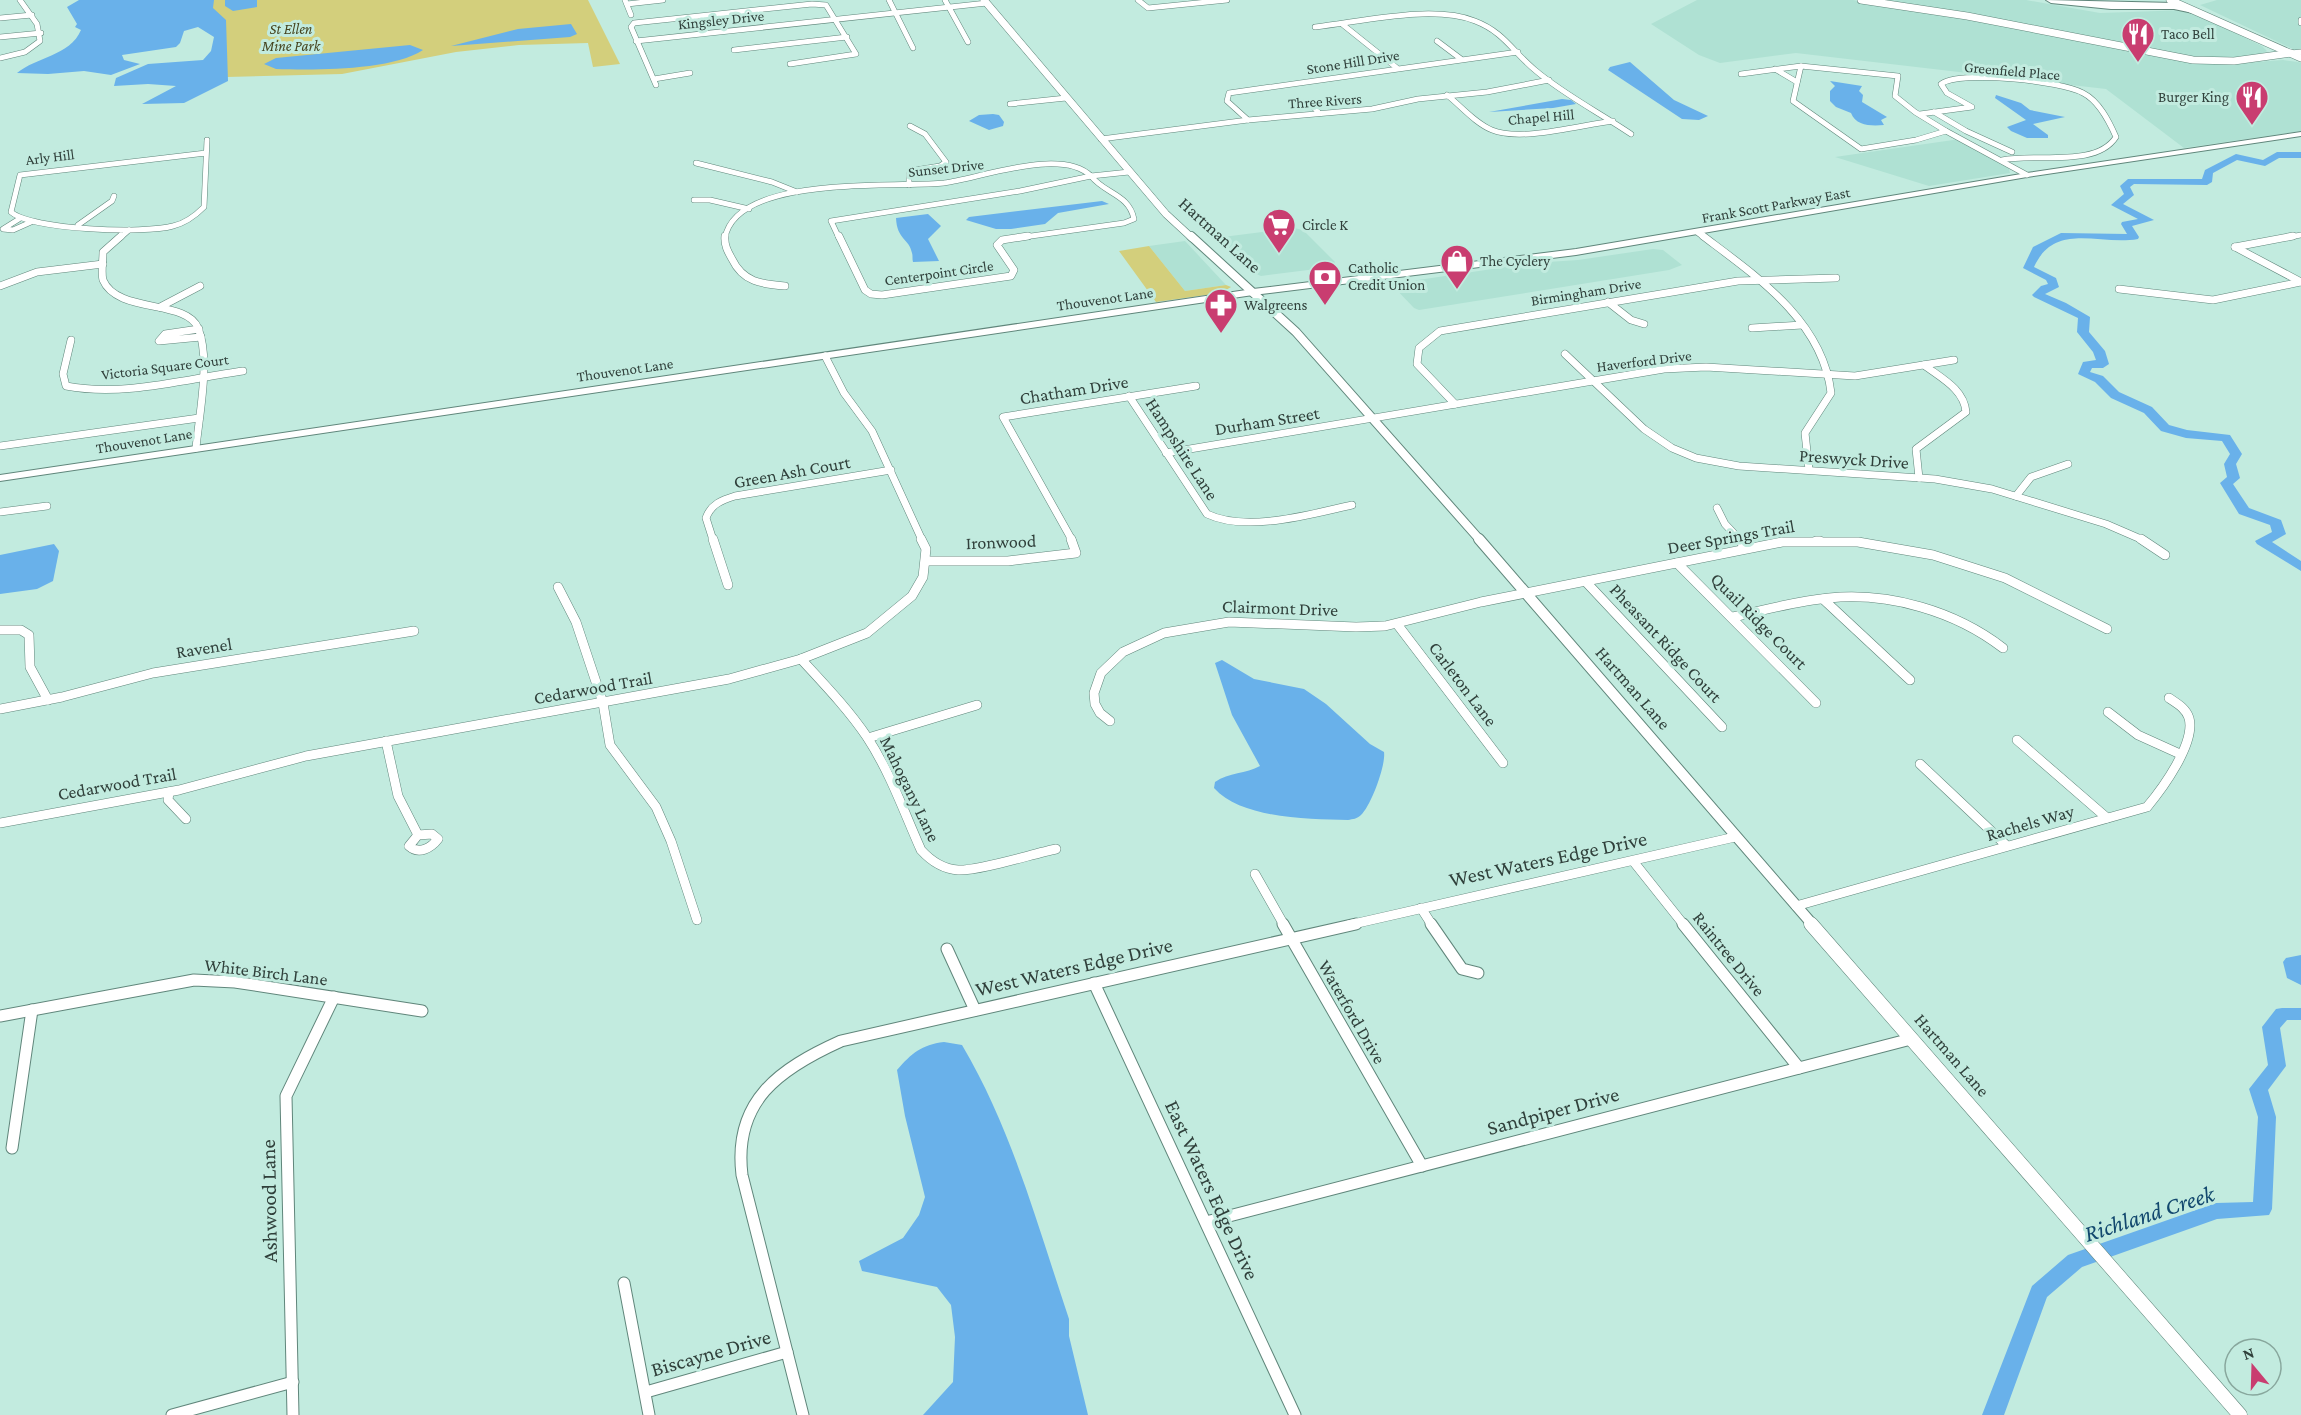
<svg xmlns="http://www.w3.org/2000/svg" width="2301" height="1415" viewBox="0 0 2301 1415" font-family="'Crimson Pro',serif">
  <style>
    .built { fill: #afe1d3 }
    .green { fill: #d3cf7c }
    .water { fill: #69b1ea }
    .lines { fill: none; stroke-linecap: round; stroke-linejoin: round }
    .river { fill: #69b1ea; fill-rule: evenodd }
    .minor-far3-casing { stroke: #60867b; stroke-width: 6 }
    .minor-far2-casing { stroke: #60867b; stroke-width: 8 }
    .minor-far1-casing { stroke: #60867b; stroke-width: 10 }
    .minor-casing { stroke: #60867b; stroke-width: 13 }
    .tertiary-far3-casing { stroke: #60867b; stroke-width: 8 }
    .tertiary-far2-casing { stroke: #60867b; stroke-width: 10 }
    .tertiary-far1-casing { stroke: #60867b; stroke-width: 12 }
    .tertiary-casing { stroke: #60867b; stroke-width: 15 }
    .secondary-casing { stroke: #60867b; stroke-width: 2 }
    .motorway-casing { stroke: #60867b; stroke-width: 2 }
    .minor-far3 { stroke: #fff; stroke-width: 5 }
    .minor-far2 { stroke: #fff; stroke-width: 7 }
    .minor-far1 { stroke: #fff; stroke-width: 9 }
    .minor { stroke: #fff; stroke-width: 11 }
    .tertiary-far3 { stroke: #fff; stroke-width: 7 }
    .tertiary-far2 { stroke: #fff; stroke-width: 8 }
    .tertiary-far1 { stroke: #fff; stroke-width: 10 }
    .tertiary { stroke: #fff; stroke-width: 14 }
    .secondary { fill: #fff; fill-rule: evenodd }
    .motorway { fill: #fff; fill-rule: evenodd }
    .labels { text-anchor: middle; dominant-baseline: central; stroke-width: 6; stroke-linejoin: round; paint-order: stroke }
    .far-street-label { font-size: 15px; fill: #30403b; stroke: #c2ebdf }
    .far-park-label { font-size: 15px; font-style: italic; fill: #46441f; stroke: #c2ebdf }
    .far-poi-label { font-size: 15px; fill: #30403b; stroke: #c2ebdf; text-anchor: start }
    .street-label { font-size: 18px; fill: #30403b; stroke: #c2ebdf }
    .near-street-label { font-size: 21px; fill: #30403b; stroke: #c2ebdf }
    .near-water-label { font-size: 24px; font-style: italic; fill: #12486e; stroke: #c2ebdf }
  </style>
  <rect width="100%" height="100%" fill="#c2ebdf"/>
  <g class="built">
    <path d="M1697 0H1853L2230 64 2283 60 2298 62 2301 63V131L2184 148 2106 89 1796 53 1720 63 1699 55 1651 24Z"/>
    <path d="M1871 0H2026L2100 13 2187 10 2262 46 2267 51 2261 54 2233 58H2189Z"/>
    <path d="M2217 0H2301V53L2200 5Z"/>
    <path d="M1960 139 2009 169 2010 173 1929 186 1835 157Z"/>
    <path d="M1294 228 1303 230 1335 262 1332 267 1261 276 1252 272 1215 238Z"/>
    <path d="M1185 241 1226 285 1185 291 1149 246Z"/>
    <path d="M1653 249 1663 250 1682 265 1669 270 1419 310 1414 308 1391 284 1532 263 1578 260Z"/>
  </g>
  <g class="green">
    <path d="M213 0H588L620 64 593 67 588 43 519 45 456 52 342 74 226 77 211 6Z"/>
    <path d="M1149 246 1185 291 1226 285 1231 287 1221 293 1156 302 1119 251Z"/>
  </g>
  <g class="water">
    <path d="M79 0H214L213 8 226 20 228 81 184 103 142 104 176 86 148 84 114 86 116 78 148 64 203 60 211 51 214 37 198 27 184 31 180 43 176 47 122 55 124 60 140 64 111 75 84 71 48 74 17 73C36 57 70 56 81 30L75 27 77 24 67 7Z"/>
    <path d="M225 0H257V7L233 11 225 6Z"/>
    <path d="M571 24 577 34 570 37 451 46 518 29Z"/>
    <path d="M410 45 423 50C391 71 314 70 276 69L264 64 276 58Z"/>
    <path d="M1630 62 1674 100 1708 116 1699 120 1682 119 1608 70 1610 67Z"/>
    <path d="M1830 81 1862 86 1859 91 1863 95 1862 102 1887 117 1881 120 1884 125C1871 126 1856 126 1851 113L1836 107 1830 101V91L1835 86Z"/>
    <path d="M1996 95 2021 103 2030 110 2065 117 2033 124 2048 135V138H2027L2011 131 2007 127 2026 120 1995 98Z"/>
    <path d="M1562 99 1571 100 1576 104 1553 108 1489 112Z"/>
    <path d="M993 114 999 115 1004 122 1003 126 989 130 969 121 979 115Z"/>
    <path d="M1102 201 1109 204 1058 213 1045 224 1011 229H996L966 220 969 217Z"/>
    <path d="M928 214 941 226 928 239 939 261 913 262C912 259 913 256 912 253 909 238 897 240 896 218Z"/>
    <path d="M54 544 59 551 53 581 37 589 0 594V555Z"/>
    <path d="M1222 660 1254 679 1304 689 1326 704 1370 744 1384 752C1386 765 1371 806 1361 815 1357 819 1353 819 1348 820 1308 819 1242 819 1214 788L1215 782C1229 772 1246 774 1260 766L1232 715 1215 663Z"/>
    <path d="M944 1042 962 1045C1012 1129 1038 1227 1069 1319V1336L1088 1415H923L953 1382 955 1337 951 1305 937 1287 862 1271 859 1261 903 1238 919 1215 925 1197 905 1116 897 1070C912 1053 921 1045 944 1042Z"/>
  </g>
  <g class="lines">
    <g class="river">
      <path d="M2277 152H2301V158H2279L2265 166 2237 160 2213 173 2212 182 2207 185 2134 184 2130 187 2134 195 2123 204 2154 220 2132 226 2139 237 2138 239C2099 246 2055 221 2034 267L2056 278 2059 287 2045 294 2066 303 2090 317 2089 332 2105 351 2109 364 2103 368H2092L2090 372 2103 376 2119 392 2152 407 2169 425 2187 430 2230 435 2242 454 2236 464 2240 478 2233 484 2249 508 2281 520 2286 534 2272 542 2301 561V571L2257 544 2255 541 2272 532 2270 525 2239 514 2220 483 2227 477 2224 464 2230 454 2222 441 2186 438 2161 431 2144 413 2111 398 2095 382 2078 374 2083 362 2096 360 2093 352 2077 332 2078 318 2034 297 2032 295 2041 286 2048 284 2046 280 2023 268 2033 247 2061 233 2127 234 2121 224 2122 222 2138 219 2111 205 2124 194 2120 186 2128 179H2202L2205 170 2236 154 2263 160Z"/>
      <path d="M2301 955V985L2287 978 2283 962 2286 958Z"/>
      <path d="M2282 1008H2301V1020H2287L2280 1028 2286 1066 2268 1090 2276 1117 2272 1209 2269 1215 2217 1219 2082 1267 2047 1297 2004 1415H1982L2032 1286 2068 1255 2216 1203 2253 1202 2258 1117 2249 1089 2268 1065 2262 1027 2276 1009Z"/>
    </g>
    <defs>
      <g id="minor-far3">
        <path d="M625 0 631 15"/>
        <path d="M889 0 913 48"/>
        <path d="M945 0 968 42"/>
        <path d="M1138 0 1148 8 1227 0"/>
        <path d="M627 4 663 0"/>
        <path d="M0 18 32 15"/>
        <path d="M2301 20V23"/>
        <path d="M1342 24 1397 68"/>
        <path d="M1315 27C1361 22 1432 4 1475 21 1504 32 1513 52 1535 70 1563 94 1600 113 1631 134"/>
        <path d="M0 37 41 33"/>
        <path d="M636 41 987 3"/>
        <path d="M1437 41 1461 59"/>
        <path d="M734 50 847 37"/>
        <path d="M2291 53 2301 52"/>
        <path d="M0 58 25 52 40 41 37 24 20 0"/>
        <path d="M1801 66 1898 76 1895 96 1915 112 1946 131 1916 140 1861 149 1793 101Z"/>
        <path d="M1775 69 1797 82"/>
        <path d="M1741 74 1801 66"/>
        <path d="M654 79 690 73"/>
        <path d="M656 85 631 27 634 23 812 4 826 5 856 54 790 64"/>
        <path d="M1447 95C1461 106 1475 123 1492 130 1521 142 1581 125 1613 121"/>
        <path d="M1309 102 1319 113"/>
        <path d="M1010 104 1066 98"/>
        <path d="M1934 112 1966 131 2012 152"/>
        <path d="M1920 114 1972 107 1947 93 1941 84C1961 70 2061 81 2083 93 2099 101 2109 121 2116 137 2096 168 2036 153 2002 160"/>
        <path d="M1248 120 1227 101 1229 93 1518 52"/>
        <path d="M1946 131 2027 175"/>
        <path d="M1101 139 1248 120 1372 109 1418 99 1487 92 1549 80"/>
        <path d="M206 153 20 175 11 212C32 230 145 234 173 226 186 223 195 216 204 207L207 140"/>
        <path d="M696 163 772 182 797 192"/>
        <path d="M1091 176 1129 172"/>
        <path d="M909 185V171L940 166 946 162 925 134 910 126"/>
        <path d="M694 200H710L749 209"/>
        <path d="M19 219 3 229 13 230 31 222"/>
        <path d="M78 225 112 201 114 196"/>
        <path d="M1698 233 1705 238"/>
        <path d="M120 238 129 230"/>
        <path d="M725 238C736 174 897 188 944 183 981 178 1061 147 1091 176"/>
        <path d="M839 238 831 221 1020 191 1091 176"/>
        <path d="M1017 238 1124 223 1134 219C1129 194 1105 194 1091 176"/>
        <path d="M2285 238 2301 235"/>
      </g>
      <g id="minor-far2">
        <path d="M121 236 103 252C103 260 101 273 103 280 117 314 187 299 198 328 211 359 199 415 196 448"/>
        <path d="M725 236C724 245 728 252 732 259 743 282 761 284 785 286"/>
        <path d="M839 236 865 290 871 294 882 295 1011 276 1014 270 997 245 1002 240 1028 236"/>
        <path d="M1703 236C1756 276 1823 321 1831 393L1805 433 1809 470"/>
        <path d="M2235 247 2301 282"/>
        <path d="M2235 247 2293 236"/>
        <path d="M0 286 37 272 103 264"/>
        <path d="M2119 289 2213 300 2301 282"/>
        <path d="M1608 302 1631 320 1644 324"/>
        <path d="M160 307 200 286"/>
        <path d="M1752 328 1802 325"/>
        <path d="M199 329 165 334 159 341 201 337"/>
        <path d="M71 340 63 374 66 386C124 397 185 379 243 371"/>
        <path d="M1565 354 1644 429 1672 448 1696 458 1739 466 1935 479 1992 489 2106 524 2143 540"/>
        <path d="M825 356 844 393 872 431 922 540"/>
        <path d="M1129 396 1207 514C1247 533 1311 514 1352 505"/>
        <path d="M1455 404 1417 364 1419 348 1440 331 1738 281 1836 278"/>
        <path d="M0 446 199 418"/>
        <path d="M1166 453 1664 369 1706 367 1855 376 1954 360"/>
        <path d="M1919 478 1916 449 1966 412C1964 389 1941 378 1924 365"/>
        <path d="M2016 496 2031 477 2068 464"/>
        <path d="M1717 508 1725 524 1740 540"/>
        <path d="M0 512 47 506"/>
        <path d="M713 540 706 518C711 504 722 500 735 496L891 470"/>
        <path d="M1072 540 1003 417 1196 386"/>
        <path d="M1816 540H1820"/>
      </g>
      <g id="minor-far1">
        <path d="M713 539 728 585"/>
        <path d="M1738 539 1747 548"/>
        <path d="M2141 539 2165 555"/>
        <path d="M927 561H1008L1076 553 1071 539"/>
        <path d="M1677 563 1816 703"/>
        <path d="M1586 582 1722 727"/>
        <path d="M558 587 576 622 603 703 610 745 656 807 671 841 697 920"/>
        <path d="M1823 599 1910 680"/>
        <path d="M1733 617C1765 610 1796 601 1829 598 1889 592 1955 611 2003 648"/>
        <path d="M1397 624 1503 763"/>
        <path d="M0 630H21L29 635 30 667 48 700"/>
        <path d="M801 659C824 684 848 709 867 737 890 772 904 812 921 850 931 861 943 869 958 870 979 871 1032 854 1056 849"/>
        <path d="M0 709 62 697 153 673 414 631"/>
        <path d="M2108 712 2138 735 2180 754"/>
        <path d="M1110 721 1100 713 1095 704 1094 693 1101 673 1123 652 1164 633 1229 622 1356 627 1385 626 1481 602 1782 542H1858L1933 555 2005 578 2107 629"/>
        <path d="M868 738 977 705"/>
        <path d="M2017 740 2107 818"/>
        <path d="M386 741 398 796 418 835"/>
        <path d="M1920 764 2007 846"/>
        <path d="M169 792 168 800 186 819"/>
        <path d="M0 823 179 790 306 756 729 679 801 659 867 633 912 596 923 577 926 549 921 539"/>
        <path d="M432 834 438 839C431 848 419 855 409 846L418 835Z"/>
        <path d="M1633 861 1684 925"/>
        <path d="M1255 874 1284 925"/>
        <path d="M1796 906 2147 807C2162 789 2196 743 2189 718 2186 708 2176 703 2169 698"/>
        <path d="M1421 908 1432 925"/>
        <path d="M1349 925 1735 837"/>
      </g>
      <g id="minor">
        <path d="M1283 924 1422 1166"/>
        <path d="M1431 924 1462 969 1478 973"/>
        <path d="M1683 924 1799 1068"/>
        <path d="M947 949 975 1010"/>
        <path d="M1094 983 1295 1415"/>
        <path d="M0 1016 194 980 235 982 422 1011"/>
        <path d="M12 1148 32 1010"/>
        <path d="M1206 1222 1911 1039"/>
        <path d="M624 1283 649 1415"/>
        <path d="M646 1392 787 1352"/>
        <path d="M172 1415 293 1382"/>
        <path d="M293 1415 286 1096 334 997"/>
        <path d="M803 1415 742 1175C733 1101 779 1069 841 1041L1356 924"/>
      </g>
      <g id="tertiary-far3">
        <path d="M984 0 1166 214 1192 238"/>
        <path d="M1861 0 1967 16 2193 60 2234 61 2291 53"/>
        <path d="M2170 0 2301 58"/>
      </g>
      <path id="tertiary-far2" d="M1191 236 1296 332 1480 540"/>
      <path id="tertiary-far1" d="M1479 539 1813 925"/>
      <path id="tertiary" d="M1811 924 2240 1415"/>
      <path id="secondary" d="M2301 132V136L2027 177 1576 255 1253 295 0 481V475L1253 289 1576 249 2027 173Z"/>
      <path id="motorway" d="M2046 0 2174 3 2198 10 2193 13 2174 9H2111L2051 3Z"/>
    </defs>
    <use href="#minor-far3" class="minor-far3-casing"/>
    <use href="#minor-far2" class="minor-far2-casing"/>
    <use href="#minor-far1" class="minor-far1-casing"/>
    <use href="#minor" class="minor-casing"/>
    <use href="#tertiary-far3" class="tertiary-far3-casing"/>
    <use href="#tertiary-far2" class="tertiary-far2-casing"/>
    <use href="#tertiary-far1" class="tertiary-far1-casing"/>
    <use href="#tertiary" class="tertiary-casing"/>
    <use href="#secondary" class="secondary-casing"/>
    <use href="#motorway" class="motorway-casing"/>
    <use href="#minor-far3" class="minor-far3"/>
    <use href="#minor-far2" class="minor-far2"/>
    <use href="#minor-far1" class="minor-far1"/>
    <use href="#minor" class="minor"/>
    <use href="#tertiary-far3" class="tertiary-far3"/>
    <use href="#tertiary-far2" class="tertiary-far2"/>
    <use href="#tertiary-far1" class="tertiary-far1"/>
    <use href="#tertiary" class="tertiary"/>
    <use href="#secondary" class="secondary"/>
    <use href="#motorway" class="motorway"/>
  </g>
  <defs>
    <symbol id="restaurant-pin" viewBox="-11 -11 22 30"><path d="M0 17L-7.5 6A9.5 9.5 0 1 1 7.5 6Z" fill="#c93d70" stroke="#c2ebdf"/><path d="M-5-6h1v4h1v-4h1v4h1v-4h1v5L-1.5 .5V6h-2V.5L-5-1ZM5-6V6H3V1.5H1.5Q1.5-4 5-6Z" fill="#fff"/></symbol>
    <symbol id="supermarket-pin" viewBox="-11 -11 22 30"><path d="M0 17L-7.5 6A9.5 9.5 0 1 1 7.5 6Z" fill="#c93d70" stroke="#c2ebdf"/><path d="M-6-5.5h2.5l.6 2H6L4.5 2H-2.5L-4.4-4H-6ZM-1.5 3.2a1.3 1.3 0 1 0 .1 0ZM3 3.2a1.3 1.3 0 1 0 .1 0Z" fill="#fff"/></symbol>
    <symbol id="shop-pin" viewBox="-11 -11 22 30"><path d="M0 17L-7.5 6A9.5 9.5 0 1 1 7.5 6Z" fill="#c93d70" stroke="#c2ebdf"/><path d="M-5-2.5h2.3a2.7 3.5 0 0 1 5.4 0H5L5.5 6h-11ZM-1.5-2.5h3a1.5 2.3 0 0 0-3 0Z" fill="#fff"/></symbol>
    <symbol id="bank-pin" viewBox="-11 -11 22 30"><path d="M0 17L-7.5 6A9.5 9.5 0 1 1 7.5 6Z" fill="#c93d70" stroke="#c2ebdf"/><path d="M-6-4H6V4H-6ZM0-2.3a2.3 2.3 0 1 0 0 4.6a2.3 2.3 0 1 0 0-4.6Z" fill="#fff"/></symbol>
    <symbol id="pharmacy-pin" viewBox="-11 -11 22 30"><path d="M0 17L-7.5 6A9.5 9.5 0 1 1 7.5 6Z" fill="#c93d70" stroke="#c2ebdf"/><path d="M-2-6h4v4h4v4h-4v4h-4v-4h-4v-4h4Z" fill="#fff"/></symbol>
  </defs>
  <g fill-rule="evenodd">
    <use href="#restaurant-pin" x="2119" y="15" width="38" height="52"/>
    <use href="#restaurant-pin" x="2233" y="78" width="38" height="52"/>
    <use href="#supermarket-pin" x="1260" y="206" width="38" height="52"/>
    <use href="#shop-pin" x="1438" y="242" width="38" height="52"/>
    <use href="#bank-pin" x="1306" y="258" width="38" height="52"/>
    <use href="#pharmacy-pin" x="1202" y="286" width="38" height="52"/>
  </g>
  <g class="labels">
    <g class="far-street-label">
      <text transform="translate(721 20) rotate(-6)">Kingsley Drive</text>
      <text transform="translate(1353 62) rotate(-9)">Stone Hill Drive</text>
      <text transform="translate(2012 71) rotate(5)">Greenfield Place</text>
      <text transform="translate(1325 101) rotate(-4)">Three Rivers</text>
      <text transform="translate(1541 117) rotate(-5)">Chapel Hill</text>
      <text transform="translate(50 157) rotate(-7)">Arly Hill</text>
      <text transform="translate(946 168) rotate(-6)">Sunset Drive</text>
      <text transform="translate(1776 205) rotate(-10)">Frank Scott Parkway East</text>
      <text transform="translate(939 273) rotate(-8)">Centerpoint Circle</text>
      <text transform="translate(1586 292) rotate(-9)">Birmingham Drive</text>
      <text transform="translate(1105 299) rotate(-8)">Thouvenot Lane</text>
      <text transform="translate(1644 361) rotate(-7)">Haverford Drive</text>
      <text transform="translate(165 367) rotate(-7)">Victoria Square Court</text>
      <text transform="translate(625 370) rotate(-8)">Thouvenot Lane</text>
      <text transform="translate(144 441) rotate(-9)">Thouvenot Lane</text>
    </g>
    <g class="far-park-label">
      <text x="291" y="29">St Ellen<tspan x="291" dy="17">Mine Park</tspan></text>
    </g>
    <g class="far-poi-label">
      <text x="2161" y="34">Taco Bell</text>
      <text x="2229" y="97" text-anchor="end">Burger King</text>
      <text x="1302" y="225">Circle K</text>
      <text x="1480" y="261">The Cyclery</text>
      <text x="1348" y="268">Catholic<tspan x="1348" dy="17">Credit Union</tspan></text>
      <text x="1244" y="305">Walgreens</text>
    </g>
    <g class="street-label">
      <text transform="translate(1220 235) rotate(42)">Hartman Lane</text>
      <text transform="translate(1074 390) rotate(-9)">Chatham Drive</text>
      <text transform="translate(1267 421) rotate(-9)">Durham Street</text>
      <text transform="translate(1182 449) rotate(57)">Hampshire Lane</text>
      <text transform="translate(1854 459) rotate(4)">Preswyck Drive</text>
      <text transform="translate(792 472) rotate(-10)">Green Ash Court</text>
      <text transform="translate(1731 537) rotate(-10)">Deer Springs Trail</text>
      <text transform="translate(1001 542) rotate(-2)">Ironwood</text>
      <text transform="translate(1280 608) rotate(2)">Clairmont Drive</text>
      <text transform="translate(1759 621) rotate(45)">Quail Ridge Court</text>
      <text transform="translate(1666 643) rotate(47)">Pheasant Ridge Court</text>
      <text transform="translate(204 648) rotate(-9)">Ravenel</text>
      <text transform="translate(1463 684) rotate(53)">Carleton Lane</text>
      <text transform="translate(593 688) rotate(-10)">Cedarwood Trail</text>
      <text transform="translate(1633 688) rotate(49)">Hartman Lane</text>
      <text transform="translate(117 784) rotate(-10)">Cedarwood Trail</text>
      <text transform="translate(910 789) rotate(64)">Mahogany Lane</text>
      <text transform="translate(2030 823) rotate(-16)">Rachels Way</text>
      <text transform="translate(1729 954) rotate(51)">Raintree Drive</text>
      <text transform="translate(266 972) rotate(7)">White Birch Lane</text>
      <text transform="translate(1352 1012) rotate(60)">Waterford Drive</text>
      <text transform="translate(1952 1055) rotate(49)">Hartman Lane</text>
    </g>
    <g class="near-street-label">
      <text transform="translate(1548 859) rotate(-12)">West Waters Edge Drive</text>
      <text transform="translate(1074 967) rotate(-13)">West Waters Edge Drive</text>
      <text transform="translate(1553 1111) rotate(-15)">Sandpiper Drive</text>
      <text transform="translate(1212 1190) rotate(65)">East Waters Edge Drive</text>
      <text transform="translate(269 1201) rotate(-91)">Ashwood Lane</text>
      <text transform="translate(711 1353) rotate(-16)">Biscayne Drive</text>
    </g>
    <g class="near-water-label">
      <text transform="translate(2149 1213) rotate(-18)">Richland Creek</text>
    </g>
  </g>
  <g transform="translate(2253 1367) rotate(341)"><circle r="28" fill="#c2ebdf" stroke="#88a79d" stroke-width="1.5"/>
  <path d="M0-4.5L10 22L0 15L-10 22Z" fill="#c93d70"/>
  <text y="-9" font-size="16" font-weight="bold" text-anchor="middle" fill="#30403b">N</text>
  </g>
</svg>
